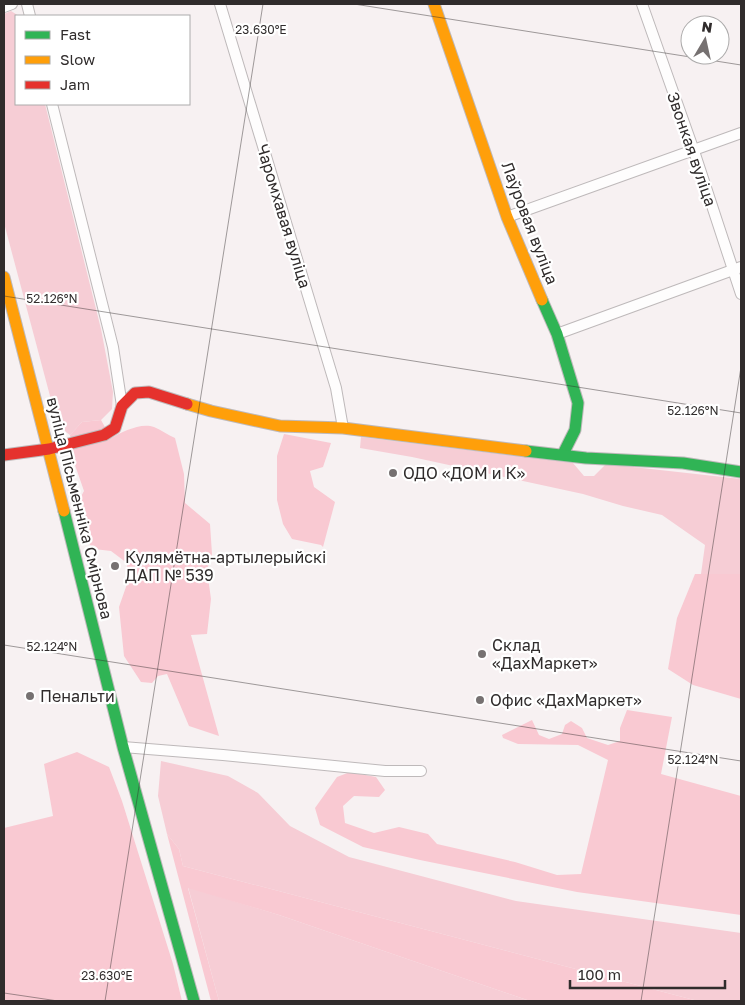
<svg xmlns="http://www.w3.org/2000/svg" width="745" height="1005" viewBox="0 0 745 1005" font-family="'Golos Text',sans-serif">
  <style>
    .green { fill: #f6cdd5 }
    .forest { fill: #f9c9d2 }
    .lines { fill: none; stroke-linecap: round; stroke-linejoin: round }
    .street-casing { stroke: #beb9ba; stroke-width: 12 }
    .fast-casing { stroke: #beb9ba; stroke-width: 13 }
    .slow-casing { stroke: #beb9ba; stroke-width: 13 }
    .jam-casing { stroke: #beb9ba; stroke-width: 13 }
    .street { stroke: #fefdfd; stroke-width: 10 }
    .fast { stroke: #30b455; stroke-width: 11 }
    .slow { stroke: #ff9f0a; stroke-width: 11 }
    .jam { stroke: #e5322d; stroke-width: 11 }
    .ticks { fill: none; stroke: #302c2c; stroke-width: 1; stroke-opacity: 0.45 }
    .poi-dot { fill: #767171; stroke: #fff; stroke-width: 2 }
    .labels { text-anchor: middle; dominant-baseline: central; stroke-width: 4.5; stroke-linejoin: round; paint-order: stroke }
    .street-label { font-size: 16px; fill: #302c2c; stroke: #fff }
    .poi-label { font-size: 16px; fill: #302c2c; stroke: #fff; text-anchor: start }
    .ticks-label { font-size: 12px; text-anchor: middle; fill: #302c2c; stroke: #fff; stroke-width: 4.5; stroke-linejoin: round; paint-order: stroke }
  </style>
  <rect width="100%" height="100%" fill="#f7f1f2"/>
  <g class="green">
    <path d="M11 11 19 16H16V104H45L101 329 113 392 112 409 101 420 82 422 70 435 58 426 4 223V14Z"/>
    <path d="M361 437 573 463 584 476H594L606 464 741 479V638L697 603 705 545 662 515 623 506 583 494 412 457 360 448Z"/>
    <path d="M161 761 228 776 258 793 290 826 349 857 516 901 741 933V1001H698L183 866 179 849 167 834 158 796Z"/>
    <path d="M188 887 279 915 530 1001H219Z"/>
  </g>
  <g class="forest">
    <path d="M101 420 111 438C122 432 141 422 154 427 161 430 168 435 175 438L184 474 185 503 210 524 212 554 207 570 211 599 207 634 191 635 219 736 189 726 167 674 158 676 152 683 141 682 124 656 119 607 127 584V563L111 551 94 549 90 545 78 502 84 491 75 465 70 435 82 422Z"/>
    <path d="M284 434 331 443 323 467 310 471 314 487 335 502 323 547 321 545 292 539 283 524 277 500V456Z"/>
    <path d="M695 574H741V699L693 685 668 669 677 618Z"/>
    <path d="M627 710 672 717 661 774 741 796V915L577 892 420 860 363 847 320 825 315 808 337 777 350 772 376 777 385 790 379 797 354 796 343 806 345 823 374 833 399 827 428 834 437 844 515 862 557 875 581 874 608 760 578 745 518 744 503 738 502 735 532 720 539 735 549 739 562 734 565 725 571 721 582 728 587 738 608 745 620 741V728Z"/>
    <path d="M77 752 109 767 122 801 173 964 182 1001H4V828L53 816 44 764Z"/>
    <path d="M167 834 179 849 183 866 698 1001H530L279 915 188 888 219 1001H211Z"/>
  </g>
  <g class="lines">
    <defs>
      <g id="street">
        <path d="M27 4 30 16"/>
        <path d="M220 4 336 388 343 428"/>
        <path d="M642 4 694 151 741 294"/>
        <path d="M4 7 12 4"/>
        <path d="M52 104 113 347 122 406"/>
        <path d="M507 217 741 133"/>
        <path d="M557 334 741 267"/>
        <path d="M123 747 223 755 385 771H421"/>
      </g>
      <g id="fast">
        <path d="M542 300 557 334 578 403 575 430 563 454"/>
        <path d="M526 451 586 458 683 463 741 472"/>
        <path d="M64 511 123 747 194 1001"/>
      </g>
      <g id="slow">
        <path d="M434 4 507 217 542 300"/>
        <path d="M4 277 64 511"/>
        <path d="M187 404 211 411 280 426 343 428 526 451"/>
      </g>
      <path id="jam" d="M4 455 49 449 104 435 115 428 122 406 135 393 149 392 187 404"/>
    </defs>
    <use href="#street" class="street-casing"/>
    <use href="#fast" class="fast-casing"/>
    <use href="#slow" class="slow-casing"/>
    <use href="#jam" class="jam-casing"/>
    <use href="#street" class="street"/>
    <use href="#fast" class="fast"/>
    <use href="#slow" class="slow"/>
    <use href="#jam" class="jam"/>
  </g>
  <path class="ticks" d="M354 4 741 65M4 296 741 413M4 645 741 761M4 993 58 1001M105 1001 263 4M641 1001 741 367"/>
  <g class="poi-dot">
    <circle cx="393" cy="473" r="5"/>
    <circle cx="115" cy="566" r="5"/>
    <circle cx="482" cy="654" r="5"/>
    <circle cx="30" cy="696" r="5"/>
    <circle cx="480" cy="700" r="5"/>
  </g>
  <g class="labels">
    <g class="street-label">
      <text transform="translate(692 149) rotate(71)">Звонкая вуліца</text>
      <text transform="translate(284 216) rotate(73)">Чаромхавая вуліца</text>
      <text transform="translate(530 223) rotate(69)">Лаўровая вуліца</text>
      <text transform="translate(80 508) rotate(76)">вуліца Пісьменніка Смірнова</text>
    </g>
    <g class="poi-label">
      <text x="403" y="473">ОДО «ДОМ и К»</text>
      <text x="125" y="557">Кулямётна-артылерыйскі<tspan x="125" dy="18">ДАП № 539</tspan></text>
      <text x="492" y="645">Склад<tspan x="492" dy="18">«ДахМаркет»</tspan></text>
      <text x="40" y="696">Пенальти</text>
      <text x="490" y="700">Офис «ДахМаркет»</text>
    </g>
  </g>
  <g class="ticks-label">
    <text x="261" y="34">23.630°E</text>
    <text x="52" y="303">52.126°N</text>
    <text x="693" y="415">52.126°N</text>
    <text x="52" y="651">52.124°N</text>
    <text x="693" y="764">52.124°N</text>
    <text x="107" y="980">23.630°E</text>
  </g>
  <rect width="745" height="1005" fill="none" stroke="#302c2c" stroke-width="10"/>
  <rect x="15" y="15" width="175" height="90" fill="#ffffff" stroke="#acabab"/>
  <rect x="25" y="31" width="25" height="8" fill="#30b455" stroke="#acabab"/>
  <text x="60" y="40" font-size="15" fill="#302c2c">Fast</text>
  <rect x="25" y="56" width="25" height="8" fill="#ff9f0a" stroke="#acabab"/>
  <text x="60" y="65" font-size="15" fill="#302c2c">Slow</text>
  <rect x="25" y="81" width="25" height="8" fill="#e5322d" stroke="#acabab"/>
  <text x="60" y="90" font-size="15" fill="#302c2c">Jam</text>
  <g transform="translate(705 40) rotate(9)"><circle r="24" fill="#ffffff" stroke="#acabab"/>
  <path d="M0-4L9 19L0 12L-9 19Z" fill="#767171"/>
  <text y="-8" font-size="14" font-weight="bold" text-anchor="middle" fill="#302c2c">N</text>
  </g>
  <path d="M570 980v8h155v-8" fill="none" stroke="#302c2c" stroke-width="2.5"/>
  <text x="578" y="980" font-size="15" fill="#302c2c" stroke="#ffffff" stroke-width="4" paint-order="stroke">100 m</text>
</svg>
